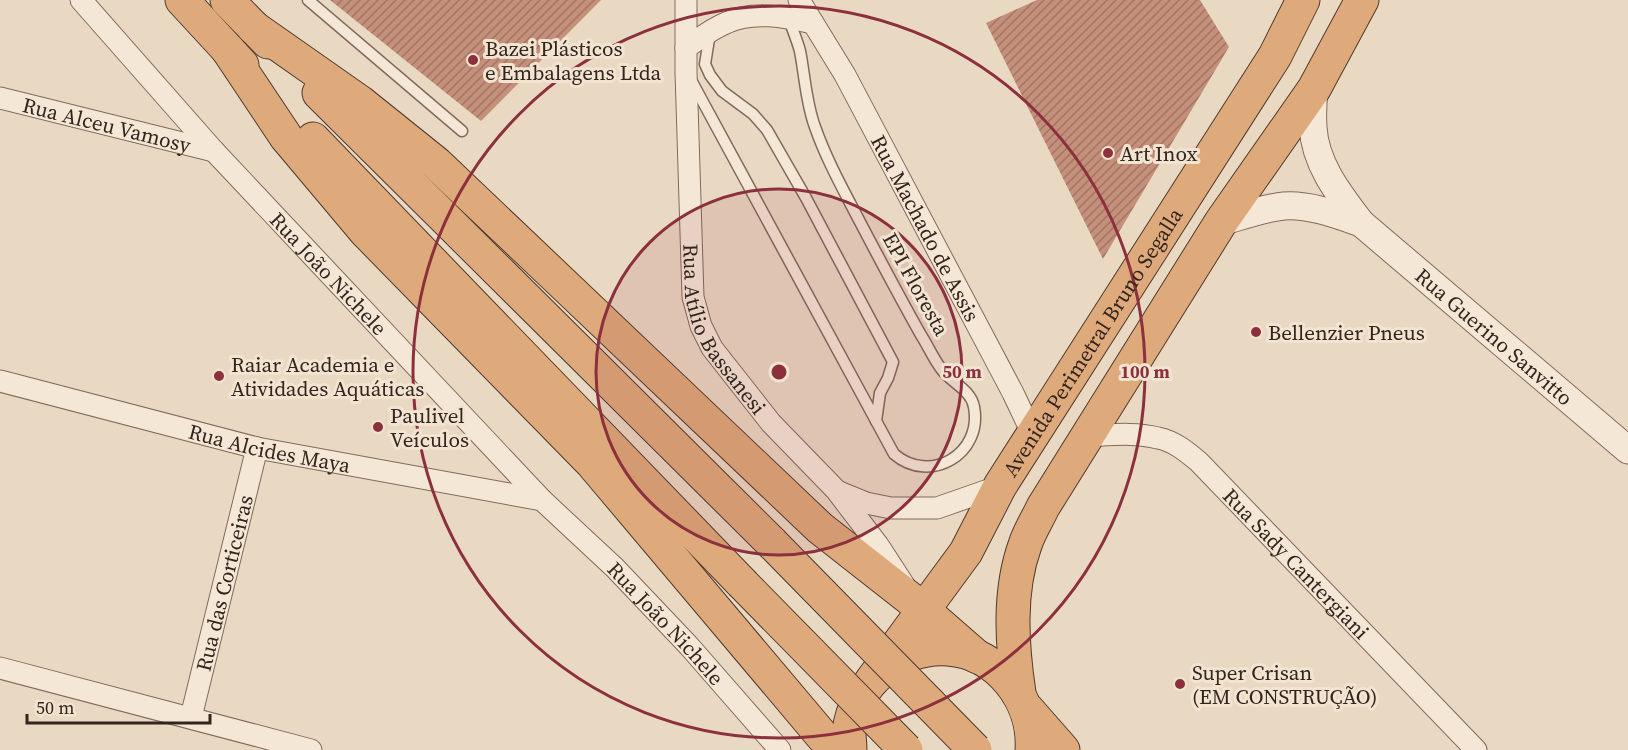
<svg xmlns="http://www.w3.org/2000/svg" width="1628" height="750" viewBox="0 0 1628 750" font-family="'Source Serif 4',serif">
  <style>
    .building { fill: url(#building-hatch) }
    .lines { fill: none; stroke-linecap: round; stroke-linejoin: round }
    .service-casing { stroke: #826a5b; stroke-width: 13 }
    .minor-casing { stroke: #826a5b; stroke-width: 23 }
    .tertiary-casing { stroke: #826a5b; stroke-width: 29 }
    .trunk-casing { stroke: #503a2f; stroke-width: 35 }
    .service { stroke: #f5e7d5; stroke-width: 10 }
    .minor { stroke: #f5e7d5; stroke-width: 21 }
    .tertiary { stroke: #f5e7d5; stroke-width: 27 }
    .trunk { stroke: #deaa7b; stroke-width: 33 }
    .trunk-bridge-casing { stroke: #503a2f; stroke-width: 35; stroke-linecap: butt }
    .trunk-bridge { stroke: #deaa7b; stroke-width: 33 }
    .ring { fill: none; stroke: #8c303d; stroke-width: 3 }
    .poi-dot { fill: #8c303d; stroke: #f2e4d1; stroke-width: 2 }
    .labels { text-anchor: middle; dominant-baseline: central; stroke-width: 6; stroke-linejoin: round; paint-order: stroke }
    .poi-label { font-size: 21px; fill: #33251e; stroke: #f2e4d1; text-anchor: start }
    .street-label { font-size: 21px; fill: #33251e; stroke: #f2e4d1 }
    .centre { fill: #8c303d; stroke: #f2e4d1; stroke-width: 3 }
    .ring-label { font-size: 18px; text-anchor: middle; font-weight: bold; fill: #8c303d; stroke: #f2e4d1; stroke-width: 6; stroke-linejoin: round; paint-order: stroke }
  </style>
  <defs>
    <pattern id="building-hatch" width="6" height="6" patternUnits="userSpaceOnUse" patternTransform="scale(1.5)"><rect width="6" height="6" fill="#c5907b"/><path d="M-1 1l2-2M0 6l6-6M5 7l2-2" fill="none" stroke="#a17564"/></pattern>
  </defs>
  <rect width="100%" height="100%" fill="#ead9c2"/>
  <g class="building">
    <path d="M330 0H601L481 121Z"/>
    <path d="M1037 0H1200L1229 47 1103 259 986 23Z"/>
  </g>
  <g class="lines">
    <defs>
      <g id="service">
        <path d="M308 0 462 131"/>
        <path d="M710 33 705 64 710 75 722 91 753 114 767 130 806 198 893 362 888 378 880 393 876 421"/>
        <path d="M691 80 894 454C930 485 983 454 974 407 971 390 952 383 942 370 934 360 928 346 921 335 900 298 880 260 860 222 844 191 827 161 815 127 806 103 805 77 800 51 797 40 792 28 788 17"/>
      </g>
      <g id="minor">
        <path id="s1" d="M81 0 214 151 542 500 615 568 689 646 780 750"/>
        <path id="s2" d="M686 0V72L693 297 701 326 712 348 771 423 836 490 878 545 904 585"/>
        <path id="s3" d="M799 0 845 75 1013 393 1033 435"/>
        <path d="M686 48C699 39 711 29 726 23 753 10 786 17 813 23"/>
        <path id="s4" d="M0 98 214 151"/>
        <path id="s5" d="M0 381 257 448 542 500"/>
        <path id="s6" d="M1087 436C1110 435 1136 432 1158 438 1174 441 1187 452 1199 462L1476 750"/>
        <path d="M839 492 866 503 891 508H937L1000 486"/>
        <path d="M0 668 311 750"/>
        <path id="s7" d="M191 717 257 448"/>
      </g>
      <g id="tertiary">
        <path id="s8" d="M1314 89C1313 101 1312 114 1313 127 1315 164 1339 194 1361 223L1628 450"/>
        <path d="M1221 222C1242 216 1263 208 1284 206 1309 204 1338 215 1361 223"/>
      </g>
      <g id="trunk">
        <path d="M182 0 242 65"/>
        <path d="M227 0 268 42"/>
        <path d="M253 27 360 102 436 163 820 528 913 601 976 656"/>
        <path d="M228 50 286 137 365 231 592 463 823 737 839 750"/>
        <path d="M319 93 772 543"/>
        <path d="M313 139 742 583"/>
        <path id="s9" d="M872 680 966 552 1000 486 1275 56 1303 0"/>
        <path d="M1019 693C1012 646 1008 592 1025 545 1029 532 1037 520 1043 507L1221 222 1314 89 1362 0"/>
        <path d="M1027 709 1063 750"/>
        <path d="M850 750C850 744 849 738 849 732 854 683 900 646 948 649 999 653 1035 701 1032 750"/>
      </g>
    </defs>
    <use href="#service" class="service-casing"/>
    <use href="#minor" class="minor-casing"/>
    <use href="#tertiary" class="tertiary-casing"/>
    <use href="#trunk" class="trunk-casing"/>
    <use href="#service" class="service"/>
    <use href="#minor" class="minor"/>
    <use href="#tertiary" class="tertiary"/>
    <use href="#trunk" class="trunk"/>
    <defs>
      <g id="trunk-bridge">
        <path d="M772 543 975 750"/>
        <path d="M742 583 906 750"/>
      </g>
    </defs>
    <use href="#trunk-bridge" class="trunk-bridge-casing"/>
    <use href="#trunk-bridge" class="trunk-bridge"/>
  </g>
  <circle cx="779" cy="372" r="183" fill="#8c303d" fill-opacity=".12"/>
  <g class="ring">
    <circle cx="779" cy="372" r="183"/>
    <circle cx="779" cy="372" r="366"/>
  </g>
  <g class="poi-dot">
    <circle cx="473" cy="60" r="6"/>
    <circle cx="1108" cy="153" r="6"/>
    <circle cx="1256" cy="332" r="6"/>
    <circle cx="219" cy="376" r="6"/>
    <circle cx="378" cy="427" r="6"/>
    <circle cx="1180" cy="684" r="6"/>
  </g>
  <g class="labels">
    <g class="poi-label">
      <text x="485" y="48">Bazei Plásticos<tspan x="485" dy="24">e Embalagens Ltda</tspan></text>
      <text x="1120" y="153">Art Inox</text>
      <text x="1268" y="332">Bellenzier Pneus</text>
      <text x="231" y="364">Raiar Academia e<tspan x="231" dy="24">Atividades Aquáticas</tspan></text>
      <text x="390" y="415">Paulivel<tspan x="390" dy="24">Veículos</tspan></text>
      <text x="1192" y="672">Super Crisan<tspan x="1192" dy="24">(EM CONSTRUÇÃO)</tspan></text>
    </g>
    <g class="street-label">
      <text stroke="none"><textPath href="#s4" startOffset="110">Rua Alceu Vamosy</textPath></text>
      <text stroke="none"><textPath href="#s3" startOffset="261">Rua Machado de Assis</textPath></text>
      <text stroke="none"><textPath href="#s1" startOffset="369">Rua João Nichele</textPath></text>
      <text transform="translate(916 284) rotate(61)">EPI Floresta</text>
      <text stroke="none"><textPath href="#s2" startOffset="338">Rua Atílio Bassanesi</textPath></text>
      <text stroke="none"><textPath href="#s8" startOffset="322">Rua Guerino Sanvitto</textPath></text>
      <text stroke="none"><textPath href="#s9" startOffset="404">Avenida Perimetral Bruno Segalla</textPath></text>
      <text stroke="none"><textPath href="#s5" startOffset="278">Rua Alcides Maya</textPath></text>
      <text stroke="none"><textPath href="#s6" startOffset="260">Rua Sady Cantergiani</textPath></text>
      <text stroke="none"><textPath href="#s7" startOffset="138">Rua das Corticeiras</textPath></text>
      <text stroke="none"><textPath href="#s1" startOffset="855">Rua João Nichele</textPath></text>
    </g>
  </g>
  <circle cx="779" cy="372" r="9" class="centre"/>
  <g class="ring-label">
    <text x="962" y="378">50 m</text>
    <text x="1145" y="378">100 m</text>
  </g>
  <path d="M27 714v9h183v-9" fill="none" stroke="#33251e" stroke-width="3"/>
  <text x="36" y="714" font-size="18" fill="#33251e" stroke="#f2e4d1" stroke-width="4.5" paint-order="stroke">50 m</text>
</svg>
